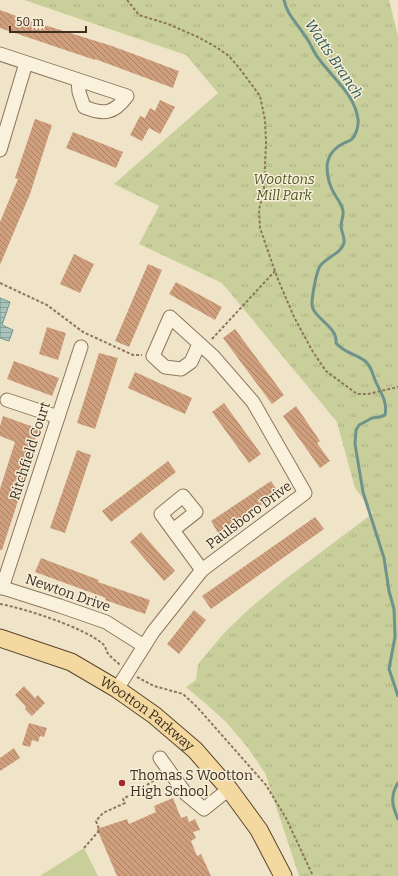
<svg xmlns="http://www.w3.org/2000/svg" width="398" height="876" viewBox="0 0 398 876" font-family="Bitter,serif">
  <style>
    .park { fill: url(#park-tufts) }
    .garden { fill: #c9cf9b }
    .water { fill: url(#water-rules); stroke: #6f938a }
    .lines { fill: none; stroke-linecap: round; stroke-linejoin: round }
    .stream { stroke: #6f938a; stroke-width: 3 }
    .building { fill: url(#building-back-hatch) }
    .minor-casing { stroke: #8d765c; stroke-width: 15 }
    .major-casing { stroke: #5b4430; stroke-width: 19 }
    .path { stroke: #8d765c; stroke-width: 2; stroke-dasharray: 3 2; stroke-linecap: butt }
    .minor { stroke: #faf1dc; stroke-width: 13 }
    .major { stroke: #f3d9a0; stroke-width: 17 }
    .poi-dot { fill: #9e2a2b; stroke: #f7eed8; stroke-width: 1.5 }
    .labels { text-anchor: middle; dominant-baseline: central; stroke-width: 3; stroke-linejoin: round; paint-order: stroke }
    .park-label { font-size: 14px; font-style: italic; fill: #4d5a26; stroke: #f7eed8 }
    .street-label { font-size: 14px; fill: #3d2e20; stroke: #f7eed8 }
    .poi-label { font-size: 14px; fill: #3d2e20; stroke: #f7eed8; text-anchor: start }
    .water-label { font-size: 15px; font-style: italic; fill: #2f5d5a; stroke: #f7eed8 }
  </style>
  <defs>
    <pattern id="park-tufts" width="24" height="20" patternUnits="userSpaceOnUse"><rect width="24" height="20" fill="#c9cf9b"/><path d="M3 7l-1-3M5 7V3M7 7l1-3M15 17l-1-3M17 17v-4M19 17l1-3" fill="none" stroke="#aeb285"/></pattern>
    <pattern id="water-rules" width="6" height="5" patternUnits="userSpaceOnUse"><rect width="6" height="5" fill="#a9c4bc"/><path d="M0 2.5h6" fill="none" stroke="#8ba098"/></pattern>
    <pattern id="building-back-hatch" width="6" height="6" patternUnits="userSpaceOnUse"><rect width="6" height="6" fill="#cf9f7d"/><path d="M-1 5l2 2M0 0l6 6M5-1l2 2" fill="none" stroke="#a98266"/></pattern>
  </defs>
  <rect width="100%" height="100%" fill="#f0e4c8"/>
  <path class="park" d="M24 0H389L398 36V876H299L265 773 248 748 226 722 205 703 186 687 196 680 198 664 224 633 249 609 284 580 373 513 355 488 337 422 222 283 139 244 159 206 114 184 218 93 186 55Z"/>
  <path class="garden" d="M84 848 98 876H40Z"/>
  <path class="water" d="M0 298 10 302 2 325 13 330 9 341 0 338Z"/>
  <g class="lines">
    <g class="stream">
      <path d="M284 0C287 15 297 23 305 36 311 43 313 52 319 59 332 77 355 95 358 119 359 125 356 135 352 139 350 141 346 142 344 143 334 148 328 155 327 166 327 176 330 187 335 195 338 200 342 204 343 211 344 215 341 221 341 226 341 231 345 237 344 243 341 254 326 257 320 266 316 273 312 296 312 304 312 318 338 326 336 343 344 353 356 354 365 361 372 367 372 373 375 380 380 392 388 401 385 415L380 417 372 418 359 425 356 430 355 444 363 492 384 558 389 591 394 609 395 637 389 669 398 696"/>
      <path d="M398 783C390 795 392 806 398 819"/>
    </g>
  </g>
  <g class="building">
    <path d="M0 10 41 25V24L112 46 179 71 173 88 95 59V60L0 28Z"/>
    <path d="M160 100 175 107 160 134 149 128 142 141 130 135 140 116 145 118 150 108 155 111Z"/>
    <path d="M35 119 52 125 30 194 0 265V222L18 179 15 178Z"/>
    <path d="M73 132 123 152 116 168 66 148Z"/>
    <path d="M74 254 94 264 80 293 60 284Z"/>
    <path d="M148 264 162 270 129 347 115 341Z"/>
    <path d="M176 282 222 307 215 320 169 294Z"/>
    <path d="M47 327 66 333 58 360 39 354Z"/>
    <path d="M235 329 284 395 272 404 223 338Z"/>
    <path d="M99 353 118 358 95 429 77 423Z"/>
    <path d="M14 361 59 378 52 396 7 379Z"/>
    <path d="M135 372 192 398 185 414 128 388Z"/>
    <path d="M224 403 261 454 249 463 212 412Z"/>
    <path d="M296 406 320 441 317 443 330 461 320 468 283 416Z"/>
    <path d="M3 416 39 429 27 460 31 461 2 550H0V489L15 442 0 436V426Z"/>
    <path d="M77 450 91 455 65 533 50 528Z"/>
    <path d="M168 461 176 472 111 522 102 511Z"/>
    <path d="M271 481 279 493 218 533 211 521Z"/>
    <path d="M315 517 324 529 211 609 202 596Z"/>
    <path d="M141 532 175 571 164 581 130 542Z"/>
    <path d="M41 558 99 580 98 582 150 600 145 614 105 600 106 598 35 572Z"/>
    <path d="M194 610 206 620 179 654 167 644Z"/>
    <path d="M24 686 35 698 38 695 45 703 32 716 25 709 26 707 15 695Z"/>
    <path d="M29 723 47 728 44 737 40 736 38 742 32 740 30 747 22 745Z"/>
    <path d="M14 748 20 758 0 771V758Z"/>
    <path d="M173 798 181 818 187 816 189 822 195 819 200 830 193 832 196 838 191 841 197 856 201 854 211 876H117L97 829 127 819 129 824 156 812 154 806Z"/>
  </g>
  <g class="lines">
    <defs>
      <g id="minor">
        <path d="M0 54 127 96C114 114 104 115 84 107L79 92 78 80"/>
        <path d="M0 150 26 63"/>
        <path d="M7 400 58 417"/>
        <path d="M173 530 196 512 183 496 161 514 202 570"/>
        <path d="M0 587 60 606 106 622 144 646"/>
        <path d="M2 588 81 347"/>
        <path d="M117 689 153 632 202 570 305 493 253 402 213 356 170 317 153 356 165 367 181 369 191 362 199 344"/>
        <path d="M160 758 186 794 204 809 229 789"/>
      </g>
      <g id="major">
        <path id="s1" d="M0 638 71 662 117 689 154 715 195 750 229 789 259 830 283 876"/>
      </g>
    </defs>
    <use href="#minor" class="minor-casing"/>
    <use href="#major" class="major-casing"/>
    <g class="path">
      <path d="M127 0 139 15 168 24 198 37 216 47 229 56 240 69 260 96 265 120 266 143 264 188 259 210 260 228 277 277 294 317 313 352 326 371 357 394H368L398 387"/>
      <path d="M0 283 47 305 83 332 133 355H142"/>
      <path d="M212 339 275 271"/>
      <path d="M0 604C24 608 85 628 103 644 105 646 106 649 107 652 110 657 116 661 120 665"/>
      <path d="M137 677 154 686 183 694 197 707 266 785 286 818 313 876"/>
      <path d="M84 848 98 832 99 829 96 821 103 813 125 803 123 799 160 777"/>
    </g>
    <use href="#minor" class="minor"/>
    <use href="#major" class="major"/>
  </g>
  <circle class="poi-dot" cx="122" cy="783" r="4"/>
  <g class="labels">
    <g class="park-label">
      <text x="284" y="179">Woottons<tspan x="284" dy="16">Mill Park</tspan></text>
    </g>
    <g class="street-label">
      <text transform="translate(30 451) rotate(-72)">Ritchfield Court</text>
      <text transform="translate(249 515) rotate(-37)">Paulsboro Drive</text>
      <text transform="translate(68 593) rotate(19)">Newton Drive</text>
      <text stroke="none"><textPath href="#s1" startOffset="167">Wootton Parkway</textPath></text>
    </g>
    <g class="poi-label">
      <text x="130" y="775">Thomas S Wootton<tspan x="130" dy="16">High School</tspan></text>
    </g>
    <g class="water-label">
      <text transform="translate(334 59) rotate(56)">Watts Branch</text>
    </g>
  </g>
  <path d="M10 26v6h76v-6" fill="none" stroke="#3d2e20" stroke-width="2"/>
  <text x="16" y="26" font-size="12" fill="#3d2e20" stroke="#f7eed8" stroke-width="3" paint-order="stroke">50 m</text>
</svg>
